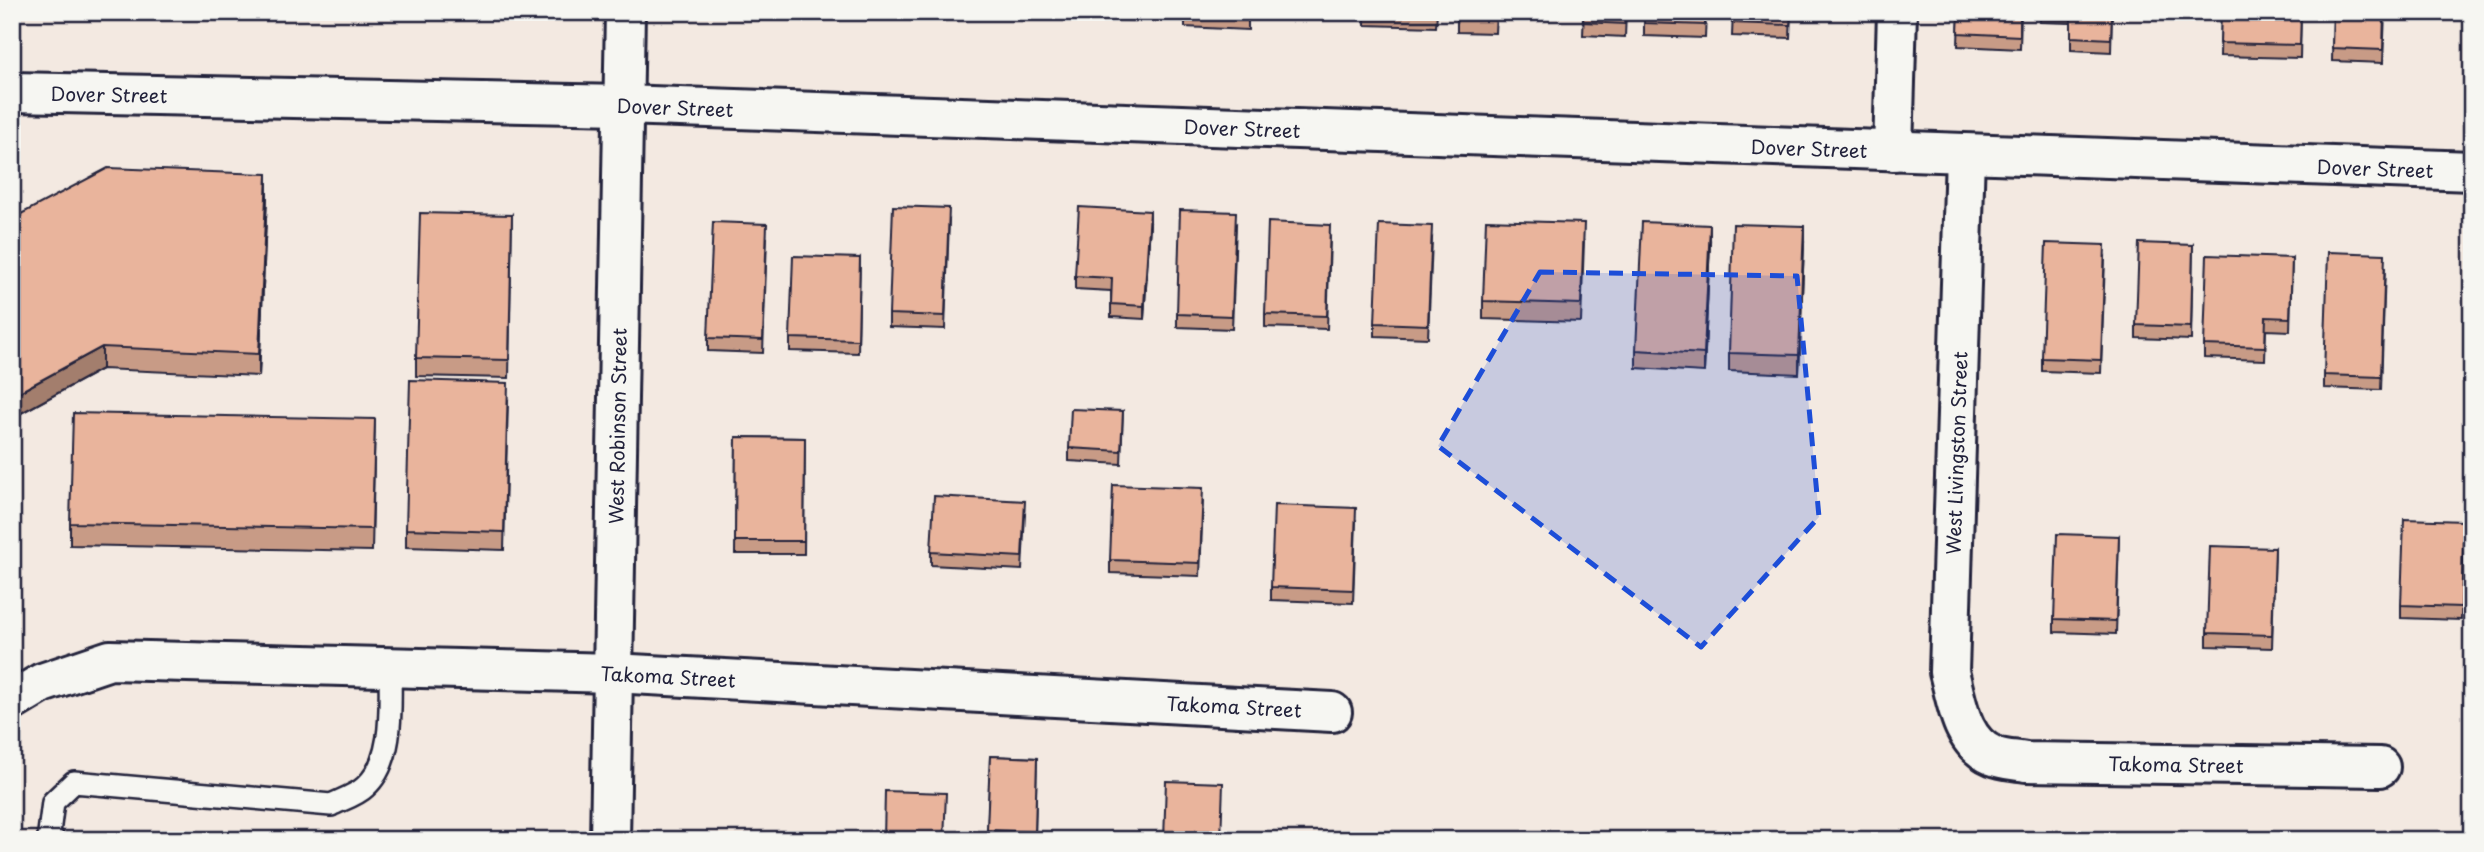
<svg xmlns="http://www.w3.org/2000/svg" width="2484" height="852" viewBox="0 0 2484 852" font-family="'Playpen Sans',sans-serif">
  <style>
    .lines { fill: none; stroke-linecap: round; stroke-linejoin: round }
    .lane-casing { stroke: #22223b; stroke-width: 26 }
    .street-casing { stroke: #22223b; stroke-width: 44 }
    .lane { stroke: #f6f6f2; stroke-width: 21 }
    .street { stroke: #f6f6f2; stroke-width: 38 }
    .wall { fill: #c89b86; stroke: #22223b; stroke-width: 2 }
    .shaded-wall { fill: #a37e6d; stroke: #22223b; stroke-width: 2 }
    .building { fill: #e9b49c; stroke: #22223b; stroke-width: 2 }
    .marked { fill: #1d4ed8; fill-opacity: 0.2; stroke: #1d4ed8; stroke-width: 5; stroke-dasharray: 14 9; stroke-linejoin: round }
    .labels { text-anchor: middle; dominant-baseline: central; stroke-width: 7; stroke-linejoin: round; paint-order: stroke }
    .street-label { font-size: 19px; fill: #22223b; stroke: #f6f6f2 }
  </style>
  <rect width="100%" height="100%" fill="#f3e9e1"/>
  <filter id="ink" filterUnits="userSpaceOnUse"><feTurbulence type="fractalNoise" baseFrequency=".0143" numOctaves="2"/><feDisplacementMap in="SourceGraphic" scale="14" xChannelSelector="R" yChannelSelector="G"/><feConvolveMatrix kernelMatrix="1 2 1 2 8 2 1 2 1" color-interpolation-filters="sRGB"/></filter>
  <g filter="url(#ink)">
    <g class="lines">
      <defs>
        <path id="lane" d="M54 840 49 833 53 802 74 782 331 805C341 800 357 795 365 787 395 761 390 703 390 667"/>
        <g id="street">
          <path d="M12 92 623 105 2472 171"/>
          <path d="M1893 151 1897 12"/>
          <path d="M1965 154 1949 672C1957 702 1961 743 1994 756 2003 760 2016 760 2026 762L2380 767"/>
          <path d="M12 701 42 683 110 660 613 673 1332 712"/>
          <path d="M610 840 625 12"/>
        </g>
      </defs>
      <use href="#lane" class="lane-casing"/>
      <use href="#street" class="street-casing"/>
      <use href="#lane" class="lane"/>
      <use href="#street" class="street"/>
    </g>
    <g class="wall">
      <path d="M993 12H1059V17L993 15Z"/>
      <path d="M1083 12H1150V21L1083 19Z"/>
      <path d="M1185 12H1248V30L1185 27Z"/>
      <path d="M1271 12H1337V18L1271 16Z"/>
      <path d="M1365 12H1437L1436 27 1365 25Z"/>
      <path d="M1457 12H1496L1495 33 1457 32Z"/>
      <path d="M1584 12H1626L1625 37 1583 35Z"/>
      <path d="M1644 12H1706L1705 38 1644 36Z"/>
      <path d="M1733 12H1791L1790 38 1732 36Z"/>
      <path d="M1959 12H2021L2020 49 1958 46Z"/>
      <path d="M2040 12H2112L2111 52 2071 50V23L2040 22Z"/>
      <path d="M2221 12H2301L2300 58 2220 56Z"/>
      <path d="M2333 12H2385L2383 63 2332 61Z"/>
      <path d="M267 196 259 376 102 369 12 418V215Z"/>
      <path d="M512 215 509 378 416 376V358Z"/>
      <path d="M949 221 945 329 889 327V314Z"/>
      <path d="M1150 224 1144 319 1111 317V291L1075 289V276Z"/>
      <path d="M1236 225 1232 329 1177 327V314Z"/>
      <path d="M767 237 763 353 708 351V338Z"/>
      <path d="M1330 238 1327 329 1265 327V314Z"/>
      <path d="M1432 239 1428 338 1375 336V323Z"/>
      <path d="M1584 242 1581 322 1483 319V301Z"/>
      <path d="M1710 243 1704 372 1636 368V350Z"/>
      <path d="M1804 244 1799 374 1729 371V353Z"/>
      <path d="M2193 245 2191 340 2136 338V325Z"/>
      <path d="M860 258 858 353 790 351V338Z"/>
      <path d="M2105 258 2101 373 2042 371V358Z"/>
      <path d="M2292 258 2290 331 2266 330 2265 360 2204 358V345Z"/>
      <path d="M2385 267 2381 390 2324 388V375Z"/>
      <path d="M508 401 504 550 406 547V529Z"/>
      <path d="M1123 411 1121 464 1069 461V448Z"/>
      <path d="M375 419 372 551 70 545V523Z"/>
      <path d="M736 437 805 438 804 554H735Z"/>
      <path d="M1203 501 1200 576 1110 573V560Z"/>
      <path d="M1025 514 1022 570 931 565V552Z"/>
      <path d="M1356 521 1353 603 1271 600V587Z"/>
      <path d="M2464 534 2461 620 2401 618V605Z"/>
      <path d="M2119 536 2116 634 2054 632V619Z"/>
      <path d="M2275 548 2272 648 2207 646V633Z"/>
      <path d="M990 756 1037 758 1035 840H987Z"/>
    </g>
    <g class="shaded-wall">
      <path d="M267 174V196L259 376V354Z"/>
      <path d="M1150 211V224L1144 319V306Z"/>
      <path d="M1710 225V243L1704 372V354Z"/>
      <path d="M1804 226V244L1799 374V355Z"/>
      <path d="M102 347V369L12 418V396Z"/>
    </g>
    <g class="building">
      <path d="M1185 12H1248V17L1185 14Z"/>
      <path d="M1368 12H1437L1436 14Z"/>
      <path d="M1457 12H1495V20L1457 19Z"/>
      <path d="M1584 12H1625V24L1583 22Z"/>
      <path d="M1644 12H1705V25L1644 23Z"/>
      <path d="M1733 12H1791L1790 25 1732 23Z"/>
      <path d="M1959 12H2020V36L1958 33Z"/>
      <path d="M2071 12H2112L2111 39 2071 37Z"/>
      <path d="M2221 12H2301L2300 45 2220 43Z"/>
      <path d="M2333 12H2384L2383 50 2332 48Z"/>
      <path d="M108 168 267 174 259 354 102 347 12 396V215L21 214Z"/>
      <path d="M893 206 949 208 945 316 889 314Z"/>
      <path d="M1079 207 1150 211 1144 306 1111 304 1112 278 1075 276Z"/>
      <path d="M1180 210 1236 212 1232 316 1177 314Z"/>
      <path d="M420 213 512 215 509 360 416 358Z"/>
      <path d="M1486 220 1584 223 1581 304 1483 301Z"/>
      <path d="M713 222 767 224 763 340 708 338Z"/>
      <path d="M1268 222 1330 225 1327 316 1265 314Z"/>
      <path d="M1642 222 1710 225 1704 354 1636 350Z"/>
      <path d="M1379 224 1432 226 1428 325 1375 323Z"/>
      <path d="M1733 224 1804 226 1799 355 1729 353Z"/>
      <path d="M2046 243 2105 245 2101 360 2042 358Z"/>
      <path d="M2139 243 2193 245 2191 327 2136 325Z"/>
      <path d="M2328 252 2385 254 2381 377 2324 375Z"/>
      <path d="M2207 255 2292 258 2290 318 2266 317 2265 347 2204 345Z"/>
      <path d="M793 256 860 258 858 340 790 338Z"/>
      <path d="M410 380 508 383 504 532 406 529Z"/>
      <path d="M1071 409 1123 411 1121 451 1069 448Z"/>
      <path d="M73 413 375 419 372 529 70 523Z"/>
      <path d="M736 437 805 438 804 541H735Z"/>
      <path d="M1113 485 1203 488 1200 563 1110 560Z"/>
      <path d="M934 496 1025 501 1022 557 931 552Z"/>
      <path d="M1274 505 1356 508 1353 590 1271 587Z"/>
      <path d="M2404 519 2464 521 2461 607 2401 605Z"/>
      <path d="M2057 534 2119 536 2116 621 2054 619Z"/>
      <path d="M2210 546 2275 548 2272 635 2207 633Z"/>
      <path d="M990 756 1037 758 1035 832 987 830Z"/>
      <path d="M1166 781 1223 783 1221 840H1164Z"/>
      <path d="M885 791 946 793 944 840H884Z"/>
    </g>
  </g>
  <path class="marked" d="M1540 272 1797 276 1819 517 1701 647 1438 446Z"/>
  <g class="labels">
    <g class="street-label">
      <text transform="translate(109 94) rotate(1)">Dover Street</text>
      <text transform="translate(675 107) rotate(2)">Dover Street</text>
      <text transform="translate(1242 128) rotate(2)">Dover Street</text>
      <text transform="translate(1809 148) rotate(2)">Dover Street</text>
      <text transform="translate(2375 168) rotate(2)">Dover Street</text>
      <text transform="translate(617 426) rotate(-89)">West Robinson Street</text>
      <text transform="translate(1956 453) rotate(-88)">West Livingston Street</text>
      <text transform="translate(668 676) rotate(3)">Takoma Street</text>
      <text transform="translate(1234 706) rotate(3)">Takoma Street</text>
      <text transform="translate(2176 764) rotate(1)">Takoma Street</text>
    </g>
  </g>
  <rect width="2484" height="852" fill="none" stroke="#f6f6f2" stroke-width="42"/>
  <rect x="21" y="21" width="2442" height="810" fill="none" stroke="#22223b" stroke-width="2.5" filter="url(#ink)"/>
</svg>
